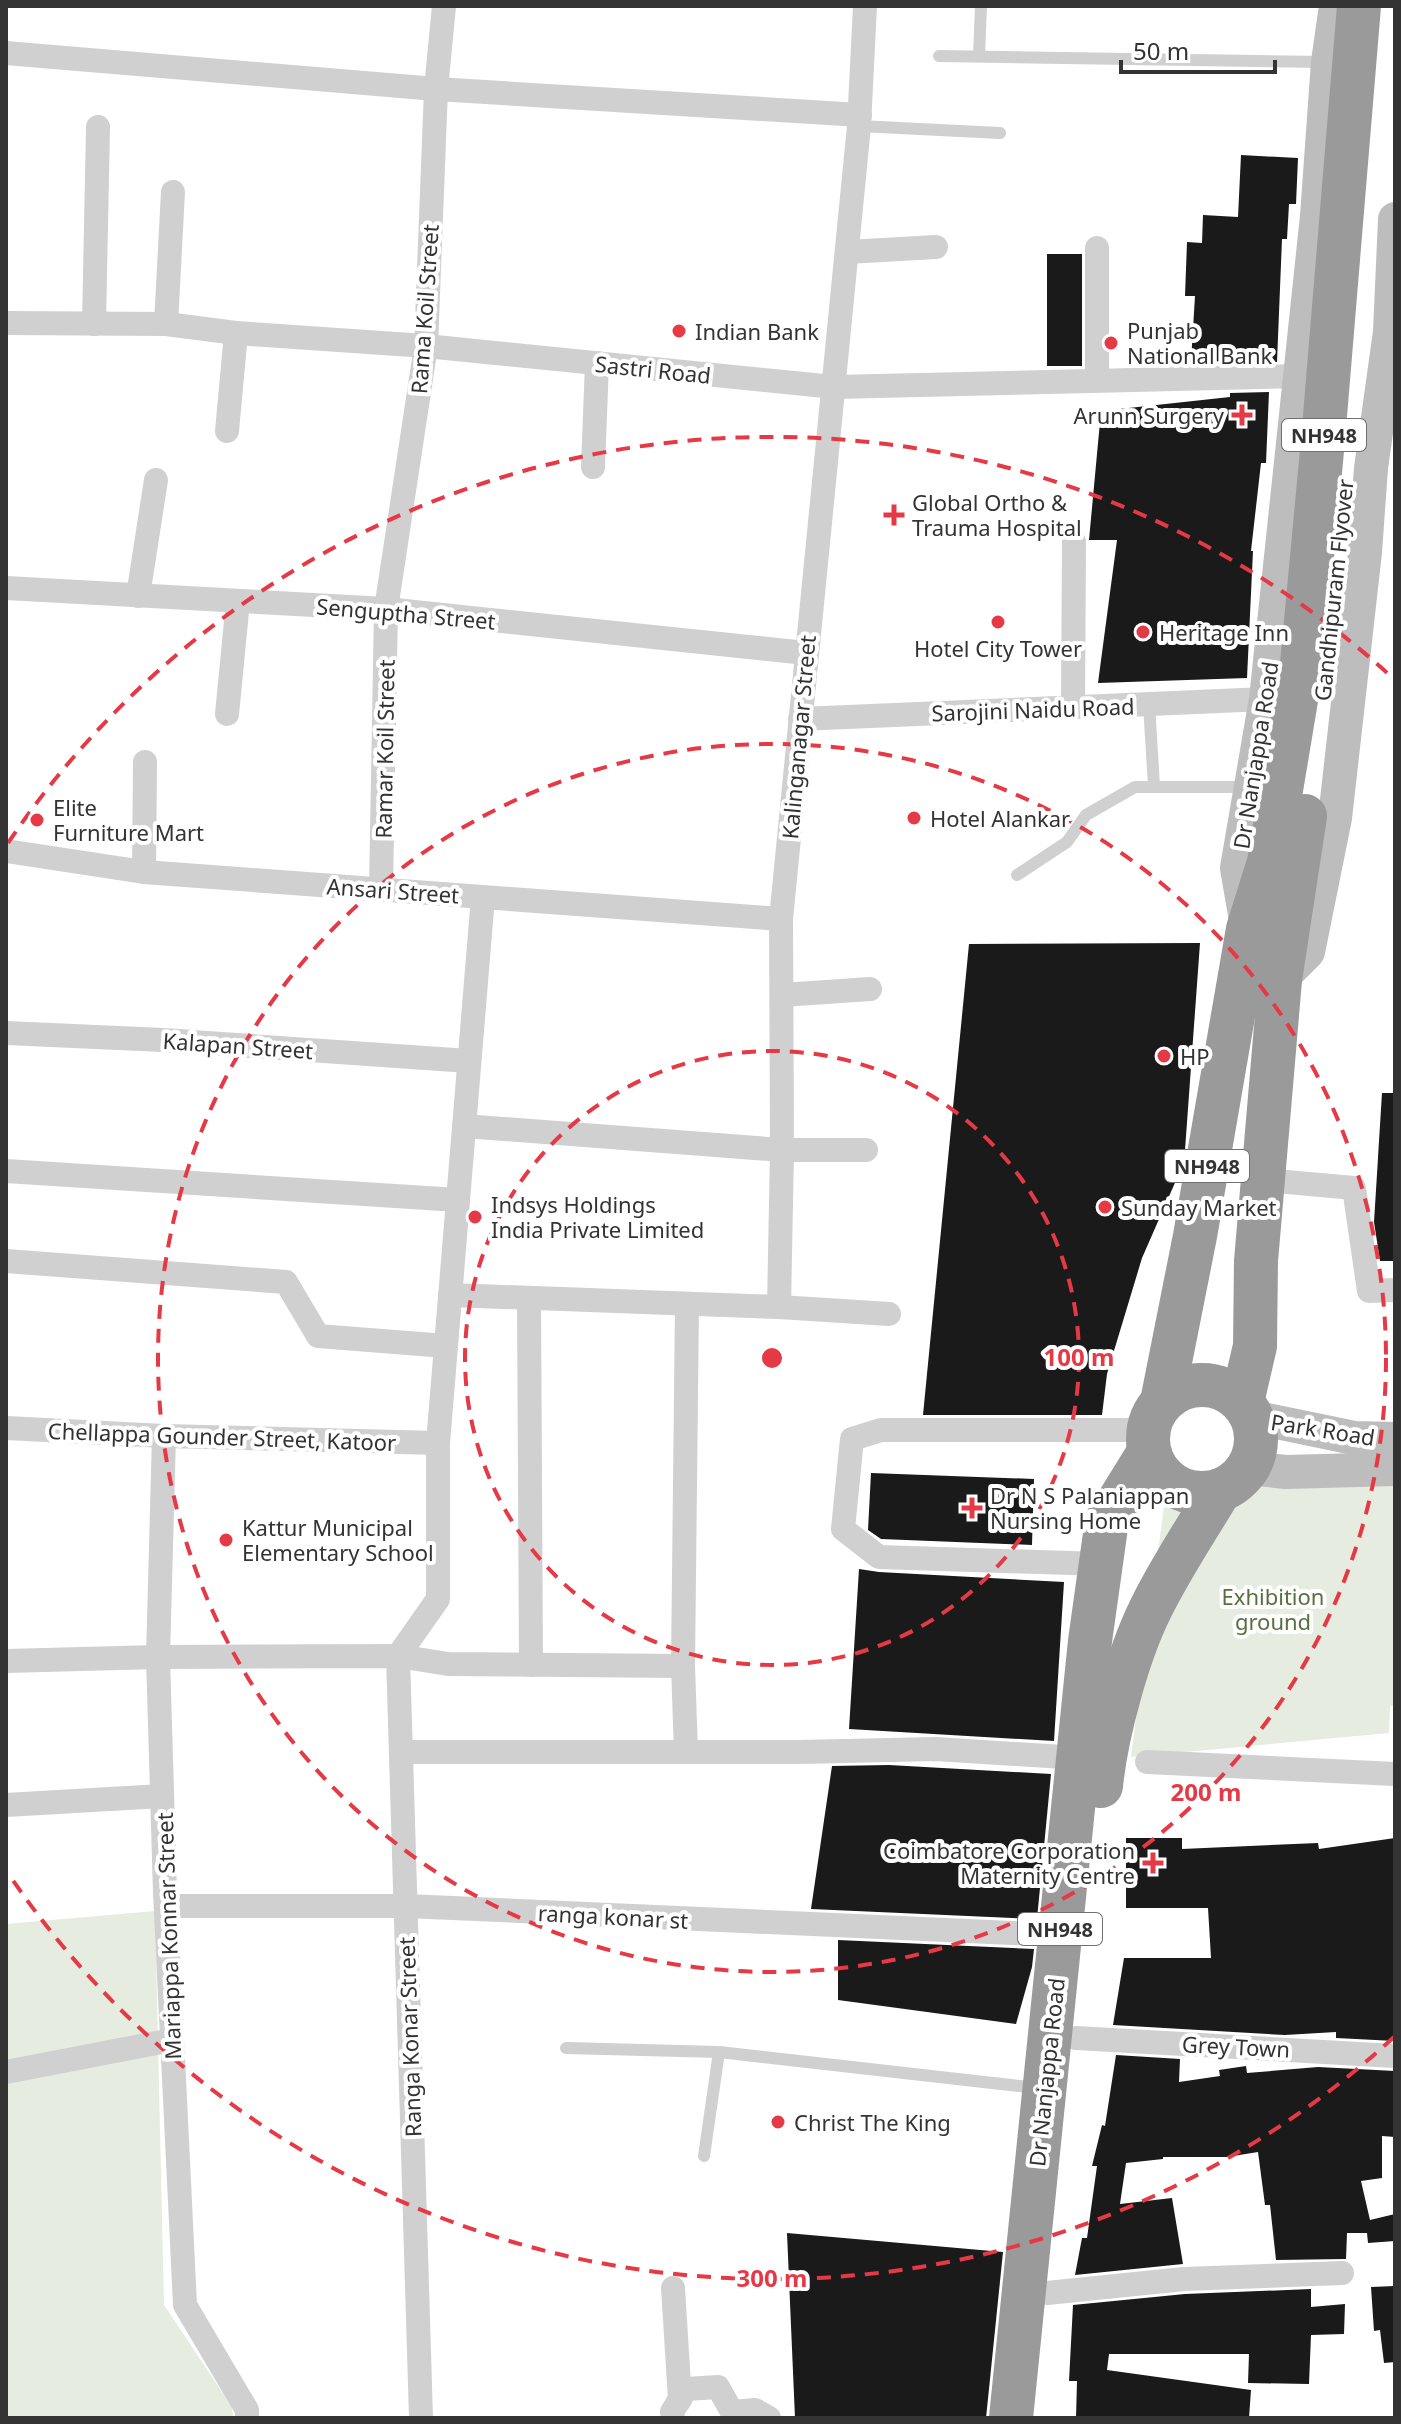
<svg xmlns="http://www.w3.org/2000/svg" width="1401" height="2424" viewBox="0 0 1401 2424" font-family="'Noto Sans',sans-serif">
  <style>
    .green { fill: #e6ecdf }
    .building { fill: #1a1a1a }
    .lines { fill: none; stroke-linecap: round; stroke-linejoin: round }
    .lane { stroke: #d0d0d0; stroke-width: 12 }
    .street { stroke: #d0d0d0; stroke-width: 24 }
    .secondary { stroke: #bdbdbd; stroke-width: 34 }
    .highway { stroke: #9a9a9a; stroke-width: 44 }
    .ring { fill: none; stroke: #e63946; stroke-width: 4; stroke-dasharray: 14 10 }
    .poi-dot { fill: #e63946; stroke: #fff; stroke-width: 3 }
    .labels { text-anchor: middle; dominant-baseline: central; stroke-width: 8; stroke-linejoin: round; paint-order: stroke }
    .shield { fill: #fff; stroke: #707070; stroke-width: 2 }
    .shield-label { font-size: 20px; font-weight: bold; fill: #333 }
    .street-label { font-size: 22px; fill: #333; stroke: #fff }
    .poi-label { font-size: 22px; fill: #333; stroke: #fff; text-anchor: start }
    .park-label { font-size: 22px; fill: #56703f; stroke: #fff }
    .centre { fill: #e63946; stroke: #fff; stroke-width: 4 }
    .ring-label { font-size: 24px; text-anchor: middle; font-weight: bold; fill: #e63946; stroke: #fff; stroke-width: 8; stroke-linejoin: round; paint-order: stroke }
  </style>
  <rect width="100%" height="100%" fill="#fff"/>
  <g class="green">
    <path d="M1395 1476V1706H1390L1389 1733 1131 1757 1166 1491 1206 1479Z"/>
    <path d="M155 1911 164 2305 232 2407 233 2418H6V1924Z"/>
  </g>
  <g class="building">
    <path d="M1241 155 1298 158 1296 204H1289L1287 239H1282L1277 362 1191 361 1195 296H1185L1187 242 1202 243 1203 215 1238 217Z"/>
    <rect x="1047" y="254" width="35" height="112"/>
    <path d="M1269 392 1266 463H1261L1251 551H1253L1247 678 1098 683 1117 540H1089L1101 411 1230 397V393Z"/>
    <path d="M1200 943 1185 1150 1181 1169 1142 1258 1107 1374 1102 1415H923L969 944Z"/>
    <path d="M1382 1093H1395V1261H1380L1374 1222Z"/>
    <path d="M871 1473 1034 1479 1032 1545 881 1539 868 1530Z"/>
    <path d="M859 1569 879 1572 1064 1582 1054 1741 849 1729Z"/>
    <path d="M889 1765 1051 1774 1037 1919 811 1909 832 1766Z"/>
    <path d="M1126 1838H1182V1849L1318 1843 1319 1849 1395 1838V2041L1336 2038V2032L1285 2035 1113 2025 1124 1958H1211L1208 1908H1126Z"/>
    <path d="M838 1940 1034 1949 1032 1967 1016 2024 838 2000Z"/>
    <path d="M1116 2055 1180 2059 1179 2082 1220 2076 1219 2070 1246 2066 1247 2073 1318 2067 1395 2071V2137L1382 2136V2178L1361 2181 1370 2220 1395 2214V2241L1368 2243 1367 2233H1347L1346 2259 1276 2260 1270 2205H1265L1258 2152 1227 2157H1163V2159L1126 2163 1120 2204 1172 2198 1183 2264 1075 2275 1082 2238H1087L1097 2166H1092L1102 2125 1105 2126Z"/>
    <path d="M787 2233 1003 2252 986 2418H795Z"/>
    <path d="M1395 2286V2362L1384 2363 1380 2330 1374 2331 1371 2287Z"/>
    <path d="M1311 2289V2307L1345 2304 1344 2334 1311 2335 1309 2384 1248 2383 1249 2354H1109L1107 2370 1251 2390 1249 2418H1076L1077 2381H1069L1073 2305 1185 2294Z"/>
  </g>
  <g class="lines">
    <g class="lane">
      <path d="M939 56 1325 62"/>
      <path d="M979 56 981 6"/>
      <path d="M859 126 1000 133"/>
      <path d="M1149 704 1154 786"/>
      <path d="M1017 875 1067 842 1086 815 1135 787H1248"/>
      <path d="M566 2048 719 2052 1037 2088"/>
      <path d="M704 2156 719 2052"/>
    </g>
    <g class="street">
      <path d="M6 53 436 89 860 115"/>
      <path d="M1097 248V380"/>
      <path d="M847 252 936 247"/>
      <path d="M6 323 166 324 236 333 426 346 834 387 1301 376"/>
      <path d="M94 324 98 127"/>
      <path d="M166 324 173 192"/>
      <path d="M227 431 236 333"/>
      <path d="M593 467 597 363"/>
      <path d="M6 588 386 609 806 653"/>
      <path d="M138 596 156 480"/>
      <path d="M1073 707 1074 542"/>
      <path d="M227 714 238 601"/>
      <path d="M800 719 1266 699"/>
      <path d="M6 851 144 872 781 919"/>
      <path d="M144 872 145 762"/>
      <path d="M381 889 386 609 426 346 436 89 444 6"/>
      <path d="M782 995 870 989"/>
      <path d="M6 1033 163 1040 469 1061"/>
      <path d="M464 1126 782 1150 781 919 859 126 865 6"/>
      <path d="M6 1171 458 1200"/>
      <path d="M1264 1180 1354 1188 1369 1291 1395 1290"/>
      <path d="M6 1261 286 1282 318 1336 446 1346"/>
      <path d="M450 1295 779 1307 889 1314"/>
      <path d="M529 1298 531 1665"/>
      <path d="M779 1307 782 1150H866"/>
      <path d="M6 1428 164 1436 438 1443"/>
      <path d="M164 1436 158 1657 165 1893 185 2305 247 2410V2418"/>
      <path d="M1101 1564 879 1557 843 1529 852 1439 881 1430H1149"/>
      <path d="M398 1656 438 1599V1443L483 897"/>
      <path d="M398 1656 421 2418"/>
      <path d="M6 1661 158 1657 398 1656 448 1664 683 1666"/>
      <path d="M401 1752H798L936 1749 1079 1758"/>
      <path d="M686 1752 683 1666 687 1304"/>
      <path d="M1147 1762 1395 1774"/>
      <path d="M6 1805 162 1796"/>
      <path d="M166 1906H406L1060 1935"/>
      <path d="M1076 2038 1395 2056"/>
      <path d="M6 2072 172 2040"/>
      <path d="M673 2288 680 2400"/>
      <path d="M1047 2293 1184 2279 1342 2273"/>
      <path d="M673 2418 672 2412 686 2389 718 2387 732 2412 755 2410 769 2418"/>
    </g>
    <g class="secondary">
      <path d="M1247 926 1237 868 1266 699 1317 216 1328 62 1336 6"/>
      <path d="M1280 980 1308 952 1335 818 1365 552 1371 468 1390 332 1395 219"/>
      <path d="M1252 1417 1354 1438 1395 1439"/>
      <path d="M1248 1468 1286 1472 1395 1469"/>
    </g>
    <g class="highway">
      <circle cx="1202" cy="1439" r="54"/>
      <path d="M1162 1402 1195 1236 1248 929 1269 862 1302 664 1323 440 1359 6"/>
      <path d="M1242 1402 1255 1346 1256 1261 1280 980 1305 816"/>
      <path d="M1101 1786C1106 1734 1128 1654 1151 1608 1171 1567 1197 1529 1220 1490"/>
      <path d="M1011 2418 1090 1641 1107 1520 1149 1452"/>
    </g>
  </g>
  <g class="ring">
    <circle cx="772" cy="1358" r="307"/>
    <circle cx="772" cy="1358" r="614"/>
    <path d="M1394 2037A921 921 0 0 1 8 1873M8 843A921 921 0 0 1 1394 679"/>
  </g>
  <g class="poi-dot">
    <circle cx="679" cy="331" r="8"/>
    <circle cx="1111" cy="343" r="8"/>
    <path d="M1238 403h8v8h8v8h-8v8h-8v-8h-8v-8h8z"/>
    <path d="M890 503h8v8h8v8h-8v8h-8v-8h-8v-8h8z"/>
    <circle cx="998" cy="622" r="8"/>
    <circle cx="1143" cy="632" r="8"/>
    <circle cx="914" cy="818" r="8"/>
    <circle cx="37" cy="820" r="8"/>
    <circle cx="1164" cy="1056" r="8"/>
    <circle cx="1105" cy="1207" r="8"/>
    <circle cx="475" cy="1217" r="8"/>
    <path d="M968 1496h8v8h8v8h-8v8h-8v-8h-8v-8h8z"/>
    <circle cx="226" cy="1540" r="8"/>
    <path d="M1149 1851h8v8h8v8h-8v8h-8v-8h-8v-8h8z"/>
    <circle cx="778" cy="2122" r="8"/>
  </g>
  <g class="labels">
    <g class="shield">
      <rect x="1282" y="419" width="84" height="32" rx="6"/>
      <rect x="1165" y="1150" width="84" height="32" rx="6"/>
      <rect x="1018" y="1913" width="84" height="32" rx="6"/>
    </g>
    <g class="shield-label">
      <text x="1324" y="435">NH948</text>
      <text x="1207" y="1166">NH948</text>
      <text x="1060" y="1929">NH948</text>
    </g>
    <g class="street-label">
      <text transform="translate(424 309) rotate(-86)">Rama Koil Street</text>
      <text transform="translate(653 369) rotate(6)">Sastri Road</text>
      <text transform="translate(1333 590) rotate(-84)">Gandhipuram Flyover</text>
      <text transform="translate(406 613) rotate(5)">Senguptha Street</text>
      <text transform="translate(1033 709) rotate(-2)">Sarojini Naidu Road</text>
      <text transform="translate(798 737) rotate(-85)">Kalinganagar Street</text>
      <text transform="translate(384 749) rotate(-89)">Ramar Koil Street</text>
      <text transform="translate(1255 755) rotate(-81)">Dr Nanjappa Road</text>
      <text transform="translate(393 890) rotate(4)">Ansari Street</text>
      <text transform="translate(238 1045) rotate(4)">Kalapan Street</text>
      <text transform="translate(1323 1429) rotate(9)">Park Road</text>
      <text transform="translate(222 1436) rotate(2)">Chellappa Gounder Street, Katoor</text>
      <text transform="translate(613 1916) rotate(3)">ranga konar st</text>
      <text transform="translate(168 1936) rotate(-92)">Mariappa Konnar Street</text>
      <text transform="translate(409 2037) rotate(-92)">Ranga Konar Street</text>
      <text transform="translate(1236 2046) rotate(3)">Grey Town</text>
      <text transform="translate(1046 2072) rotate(-84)">Dr Nanjappa Road</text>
    </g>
    <g class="poi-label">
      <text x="1127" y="330">Punjab<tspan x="1127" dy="25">National Bank</tspan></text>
      <text x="695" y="331">Indian Bank</text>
      <text x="1224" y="415" text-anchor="end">Arunn Surgery</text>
      <text x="912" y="502">Global Ortho &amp;<tspan x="912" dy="25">Trauma Hospital</tspan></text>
      <text x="1159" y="632">Heritage Inn</text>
      <text x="998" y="648" text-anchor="middle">Hotel City Tower</text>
      <text x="53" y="807">Elite<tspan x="53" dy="25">Furniture Mart</tspan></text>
      <text x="930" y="818">Hotel Alankar</text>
      <text x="1180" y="1056">HP</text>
      <text x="491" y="1204">Indsys Holdings<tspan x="491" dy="25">India Private Limited</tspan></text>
      <text x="1121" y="1207">Sunday Market</text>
      <text x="990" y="1495">Dr N S Palaniappan<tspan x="990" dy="25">Nursing Home</tspan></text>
      <text x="242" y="1527">Kattur Municipal<tspan x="242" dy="25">Elementary School</tspan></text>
      <text x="1135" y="1850" text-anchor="end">Coimbatore Corporation<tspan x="1135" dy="25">Maternity Centre</tspan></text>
      <text x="794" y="2122">Christ The King</text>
    </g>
    <g class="park-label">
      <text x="1273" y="1596">Exhibition<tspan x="1273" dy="25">ground</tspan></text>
    </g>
  </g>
  <circle cx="772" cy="1358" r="12" class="centre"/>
  <g class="ring-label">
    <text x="1079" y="1366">100 m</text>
    <text x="1206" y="1801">200 m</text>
    <text x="772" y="2287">300 m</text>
  </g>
  <rect width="1401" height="2424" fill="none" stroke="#333333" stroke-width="16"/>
  <path d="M1121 60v12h154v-12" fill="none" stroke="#333333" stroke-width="4"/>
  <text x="1133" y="60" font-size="24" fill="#333333" stroke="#ffffff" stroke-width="6" paint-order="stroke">50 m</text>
</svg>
